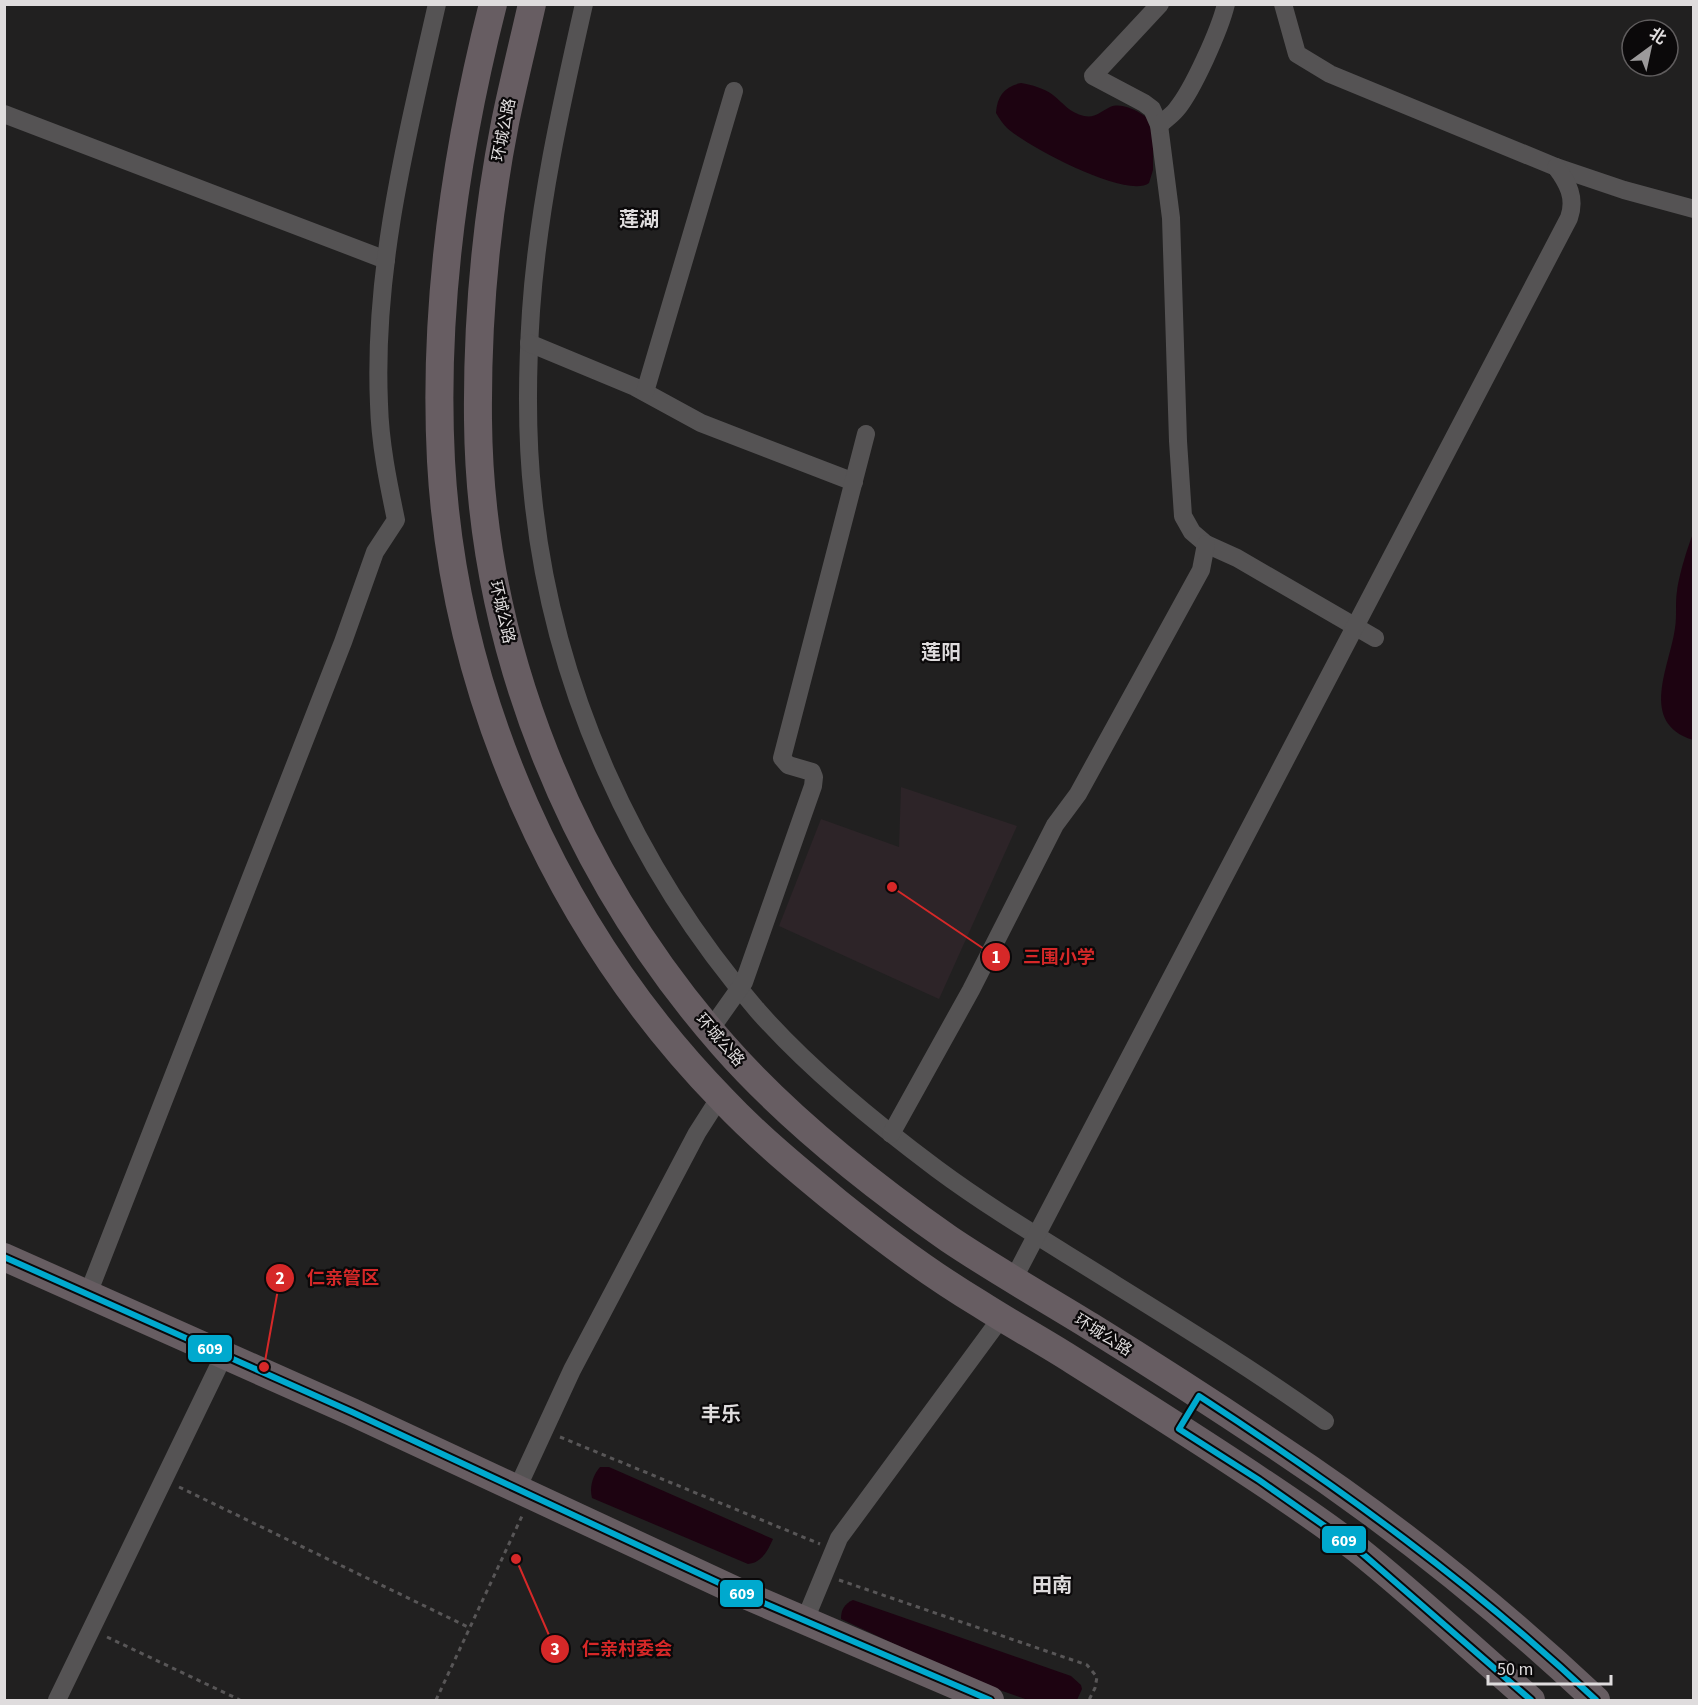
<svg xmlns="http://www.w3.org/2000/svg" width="1698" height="1705" viewBox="0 0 1698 1705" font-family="'Source Sans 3','Noto Sans SC',sans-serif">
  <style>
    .built { fill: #2d2428 }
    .water { fill: #1d0311 }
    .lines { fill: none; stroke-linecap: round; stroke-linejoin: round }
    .path { stroke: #585657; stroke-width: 3; stroke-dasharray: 4.5 4.5; stroke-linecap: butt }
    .minor { stroke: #555354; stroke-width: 18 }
    .primary { stroke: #675d62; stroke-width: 28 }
    .bus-1-casing { stroke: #0b090a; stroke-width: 10 }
    .bus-1 { stroke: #00a9ce; stroke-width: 6 }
    .labels { text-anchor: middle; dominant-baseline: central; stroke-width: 4.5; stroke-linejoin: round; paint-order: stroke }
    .street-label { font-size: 16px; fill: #dfdcdd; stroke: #0b090a }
    .quarter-label { font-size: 20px; font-weight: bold; fill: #dfdcdd; stroke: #0b090a }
    .leader { fill: none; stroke: #d62828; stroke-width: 2 }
    .callout-dot { fill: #d62828; stroke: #0b090a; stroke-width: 2 }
    .mark-label { font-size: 18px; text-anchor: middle; font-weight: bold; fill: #fff }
    .callout-label { font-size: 18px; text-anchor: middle; font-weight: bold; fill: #d62828; stroke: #0b090a; stroke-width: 4.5; stroke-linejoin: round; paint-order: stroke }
    .line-badge { stroke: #0b090a; stroke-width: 2 }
    .badge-label { font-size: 16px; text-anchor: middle; font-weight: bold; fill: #fff }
  </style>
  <rect width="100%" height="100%" fill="#212020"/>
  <path class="built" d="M901 787 1017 826 939 999 779 926 821 819 899 847Z"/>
  <g class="water">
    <path d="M1021 83C1032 85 1044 88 1053 95 1063 103 1070 113 1084 116 1096 118 1100 112 1110 107 1124 101 1143 114 1153 122V170L1149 183C1127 200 1025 145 1007 128 1003 124 999 118 996 113 997 96 1005 86 1021 83Z"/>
    <path d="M1693 534V740C1638 723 1670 666 1675 628 1677 616 1675 603 1677 591 1679 576 1687 548 1693 534Z"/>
    <path d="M600 1467H609L773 1539C768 1550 762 1563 748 1564L592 1498C589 1487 593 1475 600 1467Z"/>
    <path d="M853 1600 1071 1676 1081 1685 1082 1689 1077 1700H1028L974 1681 841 1619C841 1610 844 1604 853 1600Z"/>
  </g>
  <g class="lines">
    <g class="path">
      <path d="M560 1437 820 1544"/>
      <path d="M179 1487 470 1628"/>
      <path d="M839 1580 1087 1665 1097 1677 1095 1688 1089 1700"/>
      <path d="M107 1637 240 1700"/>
      <path d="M436 1700 522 1516"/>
    </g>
    <g class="minor">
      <path d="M584 4C561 105 538 208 531 311 527 373 526 435 533 497 552 685 634 868 758 1011 810 1070 874 1122 937 1169 995 1212 1056 1247 1116 1285 1187 1329 1258 1373 1325 1421"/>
      <path d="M1160 4 1093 76 1144 103 1152 109 1159 125 1171 218 1178 441 1183 516 1192 532 1206 544 1237 558 1375 638"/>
      <path d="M1283 4 1297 54 1330 74 1556 167 1624 190 1694 209"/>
      <path d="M4 114 386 260"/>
      <path d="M1159 125C1165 120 1172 115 1176 110 1193 90 1220 29 1226 4"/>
      <path d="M529 343 635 387 701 423 854 482"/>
      <path d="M645 392 734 91"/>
      <path d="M710 1030 744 982 813 786 814 777 812 772 788 765 782 758 866 434"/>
      <path d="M891 1134 971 990 1055 825 1078 794 1201 570 1206 544"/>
      <path d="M1013 1280 1569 218C1576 198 1568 183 1556 167"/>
      <path d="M88 1294 343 642 375 552 396 520C388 482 380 443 379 404 373 268 407 136 437 4"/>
      <path d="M517 1489 572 1370 697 1133 720 1097"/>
      <path d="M805 1620 839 1538 1001 1318"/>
      <path d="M57 1700 224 1355"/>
    </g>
    <g class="primary">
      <path d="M493 4C455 153 433 307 441 461 454 697 558 931 723 1100 758 1137 798 1170 837 1202 883 1239 930 1274 980 1304 1011 1324 1043 1341 1074 1361 1136 1400 1198 1439 1259 1480 1292 1502 1326 1525 1357 1549 1417 1597 1473 1650 1531 1700"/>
      <path d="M532 4C523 44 513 83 505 123 486 220 477 321 478 420 480 648 573 874 723 1045 788 1119 869 1183 949 1239 995 1270 1043 1297 1090 1326 1153 1365 1215 1405 1276 1446 1390 1521 1497 1607 1596 1700"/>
      <path d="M4 1257 352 1412 745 1595 990 1700"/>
    </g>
    <defs>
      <g id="bus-1">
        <path d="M4 1257 352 1412 745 1595 990 1700"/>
        <path d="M1531 1700 1356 1548 1259 1480 1179 1429 1199 1396C1340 1488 1473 1584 1596 1700"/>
      </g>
    </defs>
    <use href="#bus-1" class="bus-1-casing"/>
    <use href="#bus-1" class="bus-1"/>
  </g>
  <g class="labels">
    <g class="street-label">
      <text transform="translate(504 130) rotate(-79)">环城公路</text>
      <text transform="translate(502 612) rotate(77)">环城公路</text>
      <text transform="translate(720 1040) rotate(49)">环城公路</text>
      <text transform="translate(1103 1335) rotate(32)">环城公路</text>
    </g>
    <g class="quarter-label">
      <text x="639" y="220">莲湖</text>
      <text x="941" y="653">莲阳</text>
      <text x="721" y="1415">丰乐</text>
      <text x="1052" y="1586">田南</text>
    </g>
  </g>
  <path class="leader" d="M892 887L996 957M264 1367L280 1278M516 1559L555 1649"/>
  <g class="callout-dot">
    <circle cx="892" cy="887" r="6"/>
    <circle cx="264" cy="1367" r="6"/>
    <circle cx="516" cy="1559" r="6"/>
    <circle cx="996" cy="957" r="15"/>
    <circle cx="280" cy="1278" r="15"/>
    <circle cx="555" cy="1649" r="15"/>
  </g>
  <g class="mark-label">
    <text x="996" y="963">1</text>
    <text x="280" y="1284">2</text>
    <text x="555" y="1655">3</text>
  </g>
  <g class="callout-label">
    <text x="1059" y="963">三围小学</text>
    <text x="343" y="1284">仁亲管区</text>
    <text x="627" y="1655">仁亲村委会</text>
  </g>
  <g class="line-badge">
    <rect x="187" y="1334" width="46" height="29" rx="6" fill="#00a9ce"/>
    <rect x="1321" y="1525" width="46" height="29" rx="6" fill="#00a9ce"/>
    <rect x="719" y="1579" width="45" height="29" rx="6" fill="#00a9ce"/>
  </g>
  <g class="badge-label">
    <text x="210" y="1354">609</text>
    <text x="1344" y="1546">609</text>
    <text x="742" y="1599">609</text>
  </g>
  <rect width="1698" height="1705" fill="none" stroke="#dfdcdd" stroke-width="12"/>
  <g transform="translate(1650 48) rotate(33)"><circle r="28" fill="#0b090a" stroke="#605d5e" stroke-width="1.5"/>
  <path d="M0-4.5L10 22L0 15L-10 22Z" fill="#9c9a9b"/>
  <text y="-9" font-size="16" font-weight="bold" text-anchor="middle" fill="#dfdcdd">北</text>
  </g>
  <path d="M1488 1675v9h123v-9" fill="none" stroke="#dfdcdd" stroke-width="3"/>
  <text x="1497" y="1675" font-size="18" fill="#dfdcdd" stroke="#0b090a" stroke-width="4.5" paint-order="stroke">50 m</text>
</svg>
